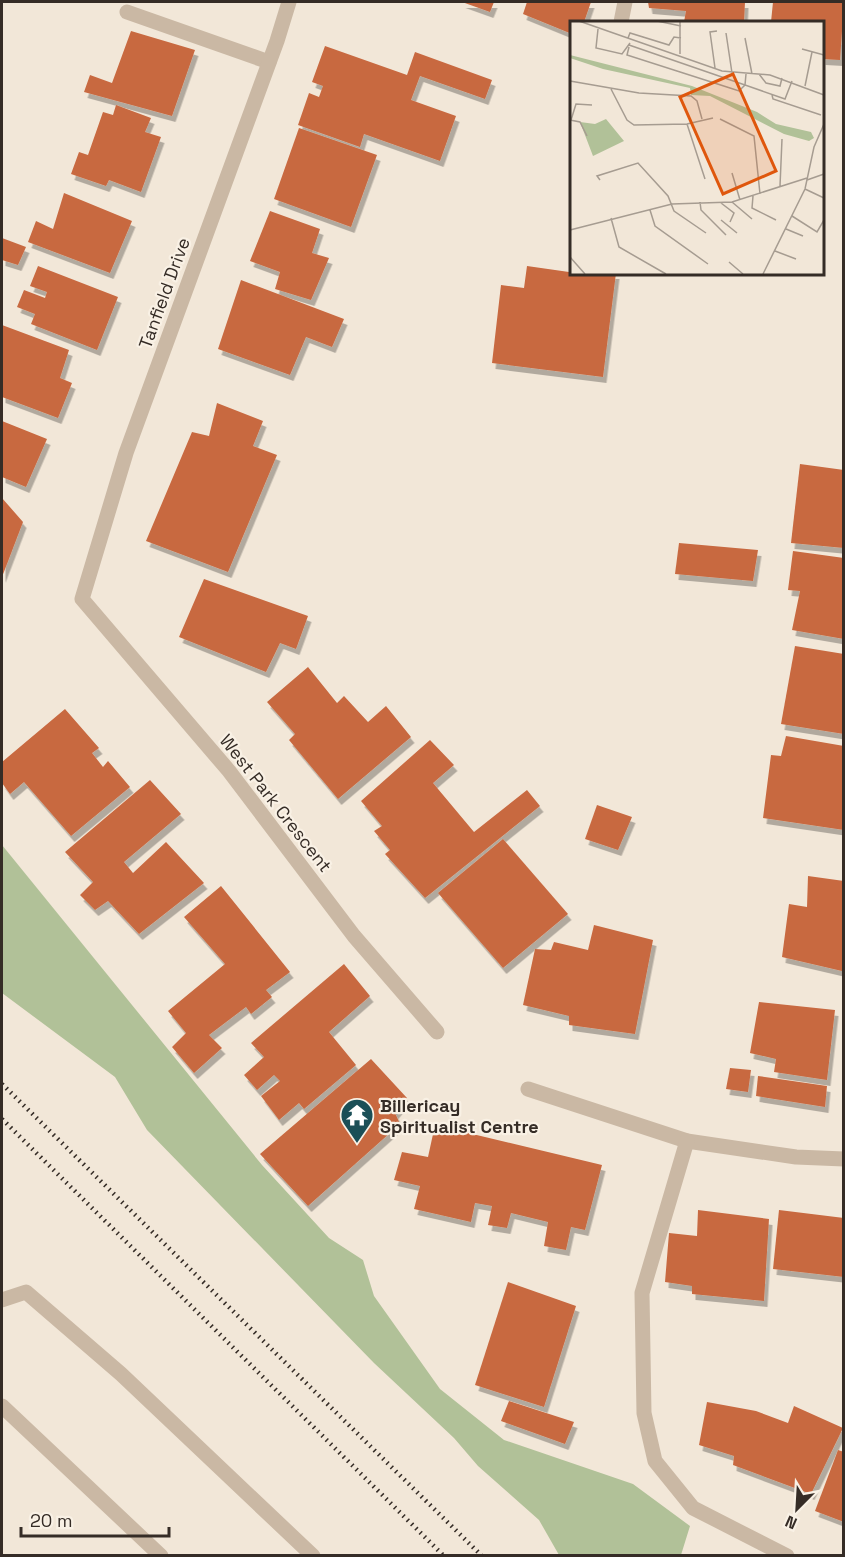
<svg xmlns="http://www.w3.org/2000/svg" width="845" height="1557" viewBox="0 0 845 1557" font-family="'Space Grotesk',sans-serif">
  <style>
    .green { fill: #b1c198 }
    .building { fill: #c86940; filter: url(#shadow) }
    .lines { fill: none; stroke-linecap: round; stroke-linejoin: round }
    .lane { stroke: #cab8a4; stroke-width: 15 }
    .street { stroke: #cab8a4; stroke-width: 15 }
    .rail { stroke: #352c26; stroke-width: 4.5; stroke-dasharray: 1.5 4.5; stroke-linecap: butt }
    .labels { text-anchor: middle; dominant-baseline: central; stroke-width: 4.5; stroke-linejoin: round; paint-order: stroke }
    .street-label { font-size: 18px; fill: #352c26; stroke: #f9f1e5 }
    .poi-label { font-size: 18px; font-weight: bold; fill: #352c26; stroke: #f9f1e5; text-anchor: start }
    .inset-road { fill: none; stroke: #a69c91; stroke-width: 1.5 }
    .view { fill: #df570d; fill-opacity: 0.15; stroke: #df570d; stroke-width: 3 }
    .inset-edge { fill: none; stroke: #352c26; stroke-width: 3 }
  </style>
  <defs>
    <filter id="shadow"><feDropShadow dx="3.5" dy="6" stdDeviation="0" flood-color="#0004"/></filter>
  </defs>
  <rect width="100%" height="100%" fill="#f2e7d8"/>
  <path class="green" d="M2 845 262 1165 329 1238 363 1260 374 1296 440 1389 504 1440 633 1484 690 1526 681 1555H559L539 1520 478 1466 454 1438 374 1363 147 1130 115 1077 2 993Z"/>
  <g class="building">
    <path d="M462 2H494L490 12Z"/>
    <path d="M527 2H591L584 22H572V34L523 14Z"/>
    <path d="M648 2H745L744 22H684L686 11 649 8Z"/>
    <path d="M773 2H844L840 60 822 59V22H771Z"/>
    <path d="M131 31 195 50 172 116 84 92 90 75 112 83Z"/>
    <path d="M325 46 407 75 415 52 492 80 485 99 420 76 411 100 456 116 440 161 364 134 360 147 298 125 309 93 319 97 323 86 312 82Z"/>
    <path d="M116 105 151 118 145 132 161 137 141 192 109 180 106 186 71 174 79 152 88 155 103 112 113 115Z"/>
    <path d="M299 128 377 155 351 227 274 199Z"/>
    <path d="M64 193 132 221 110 273 28 242 36 221 53 229Z"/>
    <path d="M270 211 320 229 312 253 329 258 311 300 275 289 280 272 250 261Z"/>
    <path d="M2 238 26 247 18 265 2 260Z"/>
    <path d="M571 261 572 273H616L603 377 492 363 501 285 524 288 527 266 569 272Z"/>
    <path d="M38 266 118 297 97 350 31 324 35 314 17 307 24 290 45 298 47 292 30 286Z"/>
    <path d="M241 280 344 319 332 347 306 337 290 375 218 349Z"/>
    <path d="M2 325 69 350 60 378 72 383 58 418 2 397Z"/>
    <path d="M217 403 263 421 253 446 277 455 228 572 146 541 192 432 209 436Z"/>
    <path d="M2 421 47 439 26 487 2 477Z"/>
    <path d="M800 464 844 470V548L791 543Z"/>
    <path d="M2 498 23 522 2 577Z"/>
    <path d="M679 543 758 550 753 581 675 574Z"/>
    <path d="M793 551 844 558V639L792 630 800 591 788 590Z"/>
    <path d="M204 579 308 616 296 649 280 643 266 672 179 637Z"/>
    <path d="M795 646 844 654V734L781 724Z"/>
    <path d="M308 667 337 703 344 696 368 722 386 706 411 737 338 799 289 740 295 734 267 702Z"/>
    <path d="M65 709 99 748 92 753 103 767 108 761 130 787 71 836 24 782 10 794 2 783V762Z"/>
    <path d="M786 736 844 746V830L763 818 771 755 781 756Z"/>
    <path d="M430 740 454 765 433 783 474 832 527 790 540 806 425 898 385 854 390 850 374 831 382 826 361 801Z"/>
    <path d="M150 780 181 814 124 862 133 873 166 842 204 883 139 934 108 901 95 910 80 895 93 882 65 852Z"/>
    <path d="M597 805 632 817 618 850 585 839Z"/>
    <path d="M503 839 568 914 503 968 438 893Z"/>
    <path d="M808 876 844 881 842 971 782 957 789 904 807 907Z"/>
    <path d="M221 886 290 972 266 990 272 997 251 1014 246 1007 209 1035 222 1048 194 1073 172 1047 186 1033 168 1011 225 964 184 917Z"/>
    <path d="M594 925 653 940 635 1034 569 1025V1016L523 1005 535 949 551 950 554 942 588 950Z"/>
    <path d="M344 964 370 996 329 1032 356 1065 304 1109 299 1103 279 1120 261 1096 280 1081 274 1075 257 1090 244 1075 264 1057 251 1043Z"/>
    <path d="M759 1002 835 1010 827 1080 774 1072 776 1059 750 1053Z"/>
    <path d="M371 1059 407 1098 395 1113 400 1124 308 1206 260 1154Z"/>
    <path d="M730 1068 751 1070 748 1092 726 1089Z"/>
    <path d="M758 1076 827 1086 825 1107 756 1096Z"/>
    <path d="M435 1125 602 1165 585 1230 571 1227 566 1250 544 1246 548 1222 511 1213 507 1228 488 1225 492 1206 475 1203 471 1222 414 1209 420 1186 394 1180 402 1152 428 1157Z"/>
    <path d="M698 1210 769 1219 764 1301 692 1294V1286L665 1282 669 1233 697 1236Z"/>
    <path d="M779 1210 844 1218V1277L773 1269Z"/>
    <path d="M508 1282 576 1306 544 1407 475 1385Z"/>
    <path d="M509 1401 574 1422 565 1444 501 1421Z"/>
    <path d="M707 1402 756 1411 788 1423 794 1406 843 1428 811 1494 733 1465 734 1456 699 1445Z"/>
    <path d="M838 1450 844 1452V1522L815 1511Z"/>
  </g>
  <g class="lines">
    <g class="lane">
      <path d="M127 12 269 62"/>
      <path d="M621 22 625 2"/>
      <path d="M2 1300 26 1292 121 1374 313 1556"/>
      <path d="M2 1406 161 1556"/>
    </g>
    <g class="street">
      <path d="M289 2 277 41 126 453 82 599 229 771 354 936 437 1032"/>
      <path d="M528 1089 687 1141 796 1157 844 1159"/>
      <path d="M687 1141 642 1293 644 1413 655 1461 693 1508 787 1556"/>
    </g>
    <g class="rail">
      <path d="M2 1084 482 1556"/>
      <path d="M2 1119 444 1556"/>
    </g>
  </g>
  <defs>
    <symbol id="temple-pin" viewBox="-11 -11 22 30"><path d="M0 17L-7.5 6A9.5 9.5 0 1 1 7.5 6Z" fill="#1b4f57" stroke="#f9f1e5"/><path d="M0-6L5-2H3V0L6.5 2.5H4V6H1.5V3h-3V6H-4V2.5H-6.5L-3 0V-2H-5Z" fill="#fff"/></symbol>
  </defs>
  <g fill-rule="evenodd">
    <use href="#temple-pin" x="338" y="1096" width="38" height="52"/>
  </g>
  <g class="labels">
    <g class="street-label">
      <text transform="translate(164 293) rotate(-70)">Tanfield Drive</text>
      <text transform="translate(276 803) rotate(52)">West Park Crescent</text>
    </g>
    <g class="poi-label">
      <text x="380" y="1105">Billericay<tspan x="380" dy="21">Spiritualist Centre</tspan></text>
    </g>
  </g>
  <g transform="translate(570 21)">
    <rect width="254" height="254" fill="#f2e7d8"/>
    <path d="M0 34 122 65 187 91 206 103 241 111 244 117 239 120 214 113 140 75 121 74 120 67 33 48 0 37ZM36 98 54 120 23 135 10 101 25 103Z" fill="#b1c198"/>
    <path class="inset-road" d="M9 0 152 50 200 54 254 74M87 0 111 5M28 8 26 27 52 33 60 22M156 12 162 52M58 17 60 12 99 24 104 16 111 17M175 17 182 53M59 24 175 64M59 26 57 34 160 67 169 70 175 64M232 28 254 34M110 33V0M145 47 140 11 147 10M176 53 175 64 215 78 222 60M189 53 196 62 210 65 212 57M0 60 69 72 121 75 127 80 132 98M235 65 242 31M41 68 57 99 64 104 117 103 143 97M202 74 203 78 251 94M150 98 184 115 190 173M0 99 10 101 17 115M1 99 6 83 22 84M117 103 135 158M162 152 170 179M30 159 27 155 68 142 98 175 104 190 136 212M237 159 254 153M210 165 212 118M235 168 254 177M183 175 182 187 206 199M130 181 131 189 156 214M162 181 182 198M151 182 164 192 160 201M80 189 85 205 138 243M222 195 247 211 254 199M41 197 49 226 96 253M151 199 167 212M216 208 233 215M0 209 102 183 162 181 237 157M205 230 226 238M0 236 15 253M159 241 173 253M193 253 235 168 244 126 254 103"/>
    <path class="view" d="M163 53 206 150 153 173 110 76Z"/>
    <rect width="254" height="254" class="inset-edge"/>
  </g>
  <rect width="845" height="1557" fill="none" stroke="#352c26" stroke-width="6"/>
  <g transform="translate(797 1509) rotate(204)" stroke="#f9f1e5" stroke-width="4.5" paint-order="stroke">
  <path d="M0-4.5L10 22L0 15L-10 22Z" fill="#352c26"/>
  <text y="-9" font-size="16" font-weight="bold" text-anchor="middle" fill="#352c26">N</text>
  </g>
  <path d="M21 1527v9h148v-9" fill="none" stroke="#352c26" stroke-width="3"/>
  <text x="30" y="1527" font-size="18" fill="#352c26" stroke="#f9f1e5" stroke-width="4.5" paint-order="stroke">20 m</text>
</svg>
